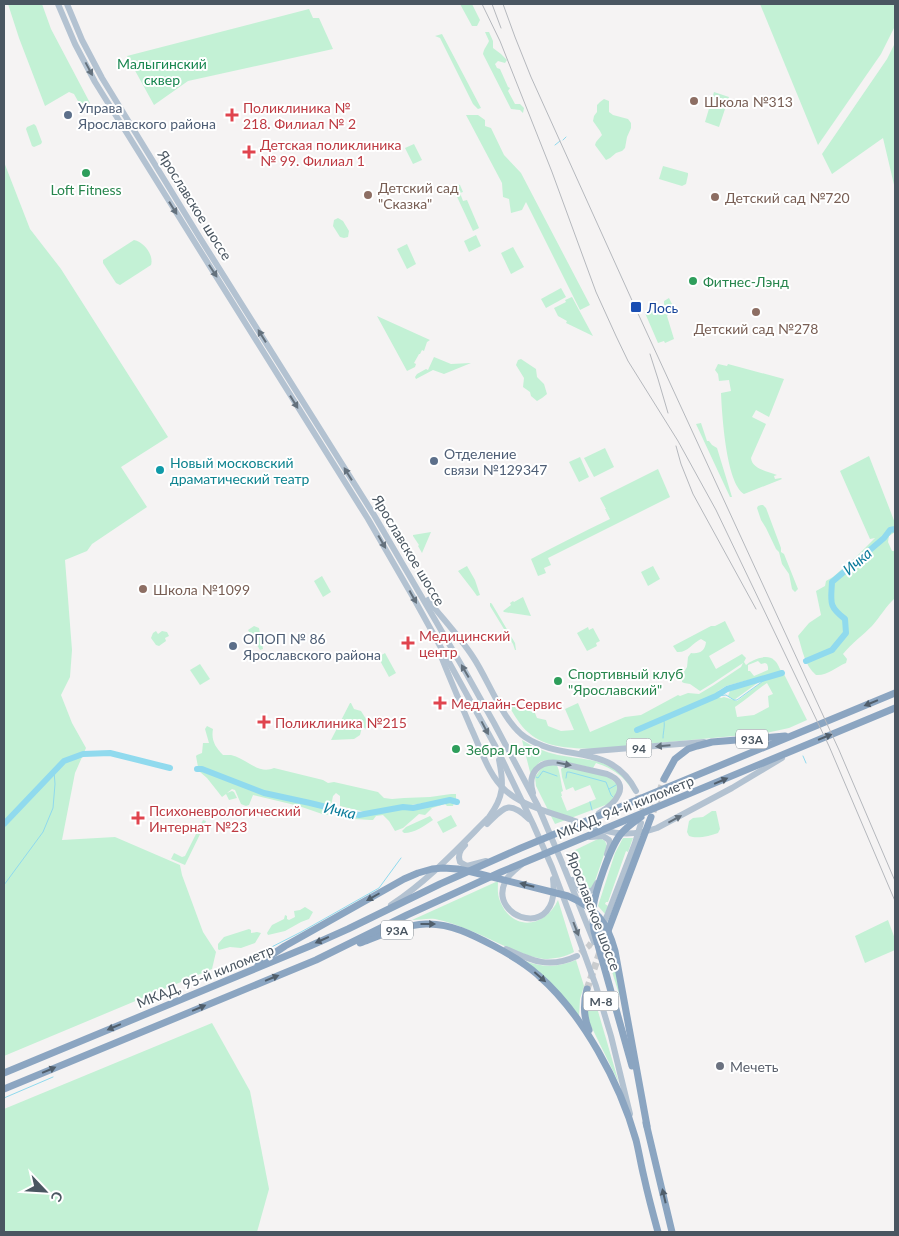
<svg xmlns="http://www.w3.org/2000/svg" width="899" height="1236" viewBox="0 0 899 1236" font-family="Lato,sans-serif">
  <style>
    .green { fill: #c3f1d5; fill-rule: evenodd }
    .lines { fill: none; stroke-linecap: round; stroke-linejoin: round }
    .stream { stroke: #90daee; stroke-width: 1 }
    .river { stroke: #90daee; stroke-width: 6 }
    .major-tunnel { stroke: #caccce; stroke-width: 6; stroke-dasharray: 6 3; stroke-linecap: butt }
    .highway-tunnel { stroke: #caccce; stroke-width: 7; stroke-dasharray: 7 3.5; stroke-linecap: butt }
    .major { stroke: #b3c2d1; stroke-width: 6 }
    .highway { stroke: #8ba5c1; stroke-width: 7 }
    .rail { stroke: #b5b8bd; stroke-width: 1 }
    .oneway { fill: #64717d }
    .oneway2 { fill: #505e6b }
    .education-dot { fill: #8d6e63; stroke: #fff; stroke-width: 2 }
    .service-dot { fill: #5c6f8a; stroke: #fff; stroke-width: 2 }
    .health-dot { fill: #e0444e; stroke: #fff; stroke-width: 2 }
    .leisure-dot { fill: #2e9e5b; stroke: #fff; stroke-width: 2 }
    .transit-dot { fill: #1a4fb4; stroke: #fff; stroke-width: 2 }
    .culture-dot { fill: #0f9aa8; stroke: #fff; stroke-width: 2 }
    .worship-dot { fill: #6b7280; stroke: #fff; stroke-width: 2 }
    .labels { text-anchor: middle; dominant-baseline: central; stroke-width: 4; stroke-linejoin: round; paint-order: stroke }
    .shield { fill: #fff; stroke: #808990; stroke-width: 1 }
    .shield-label { font-size: 12px; font-weight: bold; fill: #4a5661 }
    .park-label { font-size: 14px; fill: #17864f; stroke: #fff }
    .education-label { font-size: 14px; fill: #785e54; stroke: #fff; text-anchor: start }
    .service-label { font-size: 14px; fill: #4e5e75; stroke: #fff; text-anchor: start }
    .health-label { font-size: 14px; fill: #be3a42; stroke: #fff; text-anchor: start }
    .leisure-label { font-size: 14px; fill: #27864d; stroke: #fff; text-anchor: start }
    .street-label { font-size: 14px; fill: #4a5661; stroke: #fff }
    .transit-label { font-size: 14px; fill: #164399; stroke: #fff; text-anchor: start }
    .culture-label { font-size: 14px; fill: #0d838f; stroke: #fff; text-anchor: start }
    .worship-label { font-size: 14px; fill: #5b616d; stroke: #fff; text-anchor: start }
    .water-label { font-size: 15px; font-style: italic; fill: #0c7c9b; stroke: #fff }
  </style>
  <rect width="100%" height="100%" fill="#f5f3f3"/>
  <g class="green">
    <path d="M8 4H42L51 29 90 103 88 104 79 103 74 94 69 92 45 106 19 38Z"/>
    <path d="M460 4H472L480 20 477 26H472Z"/>
    <path d="M760 4H895V26L881 54 818 145Z"/>
    <path d="M309 9 313 18H319L333 49 188 81 154 105 127 56Z"/>
    <path d="M485 32H489L493 41V48L501 54 507 60 505 63 498 61 495 64 497 68 500 69 508 87 510 88 508 91 515 104H520L524 108 523 113 520 110 511 109 483 54C484 48 487 46 489 41Z"/>
    <path d="M442 34 481 108 478 109 473 104 440 38 435 36Z"/>
    <path d="M895 43V189L883 138 832 174 822 154 887 59Z"/>
    <path d="M714 92 729 97 719 127 705 122Z"/>
    <path d="M604 99 609 101V112L613 115 628 119 631 123V128L627 137 625 148 622 151 616 153 610 158 606 160 595 145 596 142 602 135 600 131 593 121 594 116 597 112V105L600 102Z"/>
    <path d="M466 115H478L485 120V126L491 128 504 155 521 173 590 305 580 310 526 202 522 210 511 213 509 199 503 197 502 183Z"/>
    <path d="M34 124 36 126 42 142 41 144 34 147 32 146 26 129 27 127Z"/>
    <path d="M414 144 422 160 413 164 405 148Z"/>
    <path d="M4 162 30 229 61 269 168 437 121 467 147 507 92 544 87 551 65 560 72 650 70 677 61 695 72 723 86 748 75 773 62 840 115 837 180 865 182 875 203 932 216 952 212 969 4 1056Z"/>
    <path d="M663 166 688 173V175L686 184 682 186 659 179Z"/>
    <path d="M457 184 460 185 463 192 460 193 463 201 467 200 479 228 473 231 452 186Z"/>
    <path d="M338 218 343 221 349 231 348 237 344 238 340 237 333 226 334 220Z"/>
    <path d="M476 235 481 246 469 252 464 241Z"/>
    <path d="M134 240C144 242 154 255 151 265L120 285 116 283 103 263V260Z"/>
    <path d="M407 244 416 264 407 269 397 249Z"/>
    <path d="M513 247 524 267 511 274 501 253Z"/>
    <path d="M561 288 566 297 546 308 541 299Z"/>
    <path d="M572 297 593 336 566 323 567 321 558 316 554 308 566 302 565 300Z"/>
    <path d="M669 298 674 308 667 316 674 339 665 343 664 341 658 343 645 313 658 308 661 312 666 309 664 304V301Z"/>
    <path d="M377 316 430 340 427 342 424 351 422 350 420 354H419L414 363 416 364 415 367 407 371Z"/>
    <path d="M434 357 451 364 471 363 444 374 433 370 416 379 415 377 417 374 426 369 428 370Z"/>
    <path d="M521 359 536 369 537 377 544 384 547 394 542 398 537 401 531 396 530 392 523 387 524 378 516 365 518 360Z"/>
    <path d="M718 364 727 366 728 364 784 379 769 417 756 410 752 417 766 424 751 458C752 469 767 471 777 475L774 476 775 479 781 478 782 479 744 494C726 483 722 414 721 393L731 391 729 380 719 381 718 374 715 370Z"/>
    <path d="M701 423 707 441H709L712 445 717 448 732 497H730L696 424Z"/>
    <path d="M605 448 614 467 594 477 584 458Z"/>
    <path d="M869 456 895 523V532L889 536 888 542 892 551H895V598C886 606 880 617 872 626 863 635 852 643 843 654L847 659 846 663C836 667 827 676 816 675 805 666 802 649 798 636L809 623 821 615 816 591 825 586 826 581 833 577 855 558 875 538 870 539 840 471Z"/>
    <path d="M580 457 589 477 579 482 569 462Z"/>
    <path d="M658 469 670 497 548 558 551 565 544 568 546 573 538 576 531 559C557 545 583 532 610 519L605 509H606L600 498Z"/>
    <path d="M761 505H763L766 508 781 548V552L784 554 798 589 795 592 792 589 789 574 782 564 779 552 776 549 766 528 761 520 757 508 758 506Z"/>
    <path d="M431 532 422 553 418 546 419 545 413 536V535Z"/>
    <path d="M467 566 475 580 480 595 477 596C471 587 464 579 458 571Z"/>
    <path d="M653 566 660 579 648 586 641 572Z"/>
    <path d="M322 576 331 592 323 597 314 581Z"/>
    <path d="M523 597 531 616 504 612 503 611 511 605 510 603 513 601 514 602Z"/>
    <path d="M490 603H491L492 604 515 643 516 650H515L513 644 490 606Z"/>
    <path d="M725 621 735 641 709 656 716 669 742 654 746 658 744 662 746 665C751 660 767 653 774 660 777 662 779 667 781 671L753 680 752 679 726 686 718 691 717 696 721 698 724 697 734 700 728 696 730 691 763 679 734 700 737 701 770 676 782 673 784 674 807 720 789 728 766 733 593 749C571 748 546 748 529 733 519 725 513 712 506 702L535 713 537 718 546 720 548 726 561 731 574 730 565 709 578 703 590 732 625 717 641 715 678 695 680 696 688 693 699 694 714 685 741 667 743 663 713 683 700 691 690 684 684 683 682 682V675L687 667 688 657 691 653C700 654 705 651 706 642L701 639C692 643 688 653 677 652L673 646 711 626H715ZM758 661 761 664 765 663 767 664 768 667V670L754 676 750 671H748V665ZM767 683 773 694 768 696 769 707 754 715 737 717 735 707C746 700 756 690 767 683Z"/>
    <path d="M254 626 259 628 263 649 260 650 248 630Z"/>
    <path d="M588 627 589 630 593 628 600 641 596 643 597 646 587 651 577 633Z"/>
    <path d="M156 631 158 634 162 631 167 632 169 636 165 638 166 641 159 646 156 645 151 638 153 633Z"/>
    <path d="M385 653 396 673 389 677 378 657Z"/>
    <path d="M200 664 210 679 200 685 190 670Z"/>
    <path d="M350 703H351L354 709 361 711 371 727 367 729 362 727 360 735 354 739 331 740Z"/>
    <path d="M207 726 213 729C211 740 215 747 223 755 225 755 229 755 231 755 246 758 258 775 274 768L323 780 328 783 334 782 378 792 384 798 392 799 404 798 430 797 451 794H456V799H451L365 812 340 806V796L336 793 333 796 331 806 265 792 198 767 196 756 197 755 202 753 203 743H209L205 729Z"/>
    <path d="M522 740C533 747 545 752 558 755 589 761 621 758 634 793 624 776 614 769 596 763L593 768C582 766 549 757 540 762 535 766 533 771 531 776Z"/>
    <path d="M556 764C560 769 561 784 563 791L561 792 562 796H561L567 811 596 799 590 785 575 791 573 787 566 790 562 777 561 769 565 766 606 775 617 784V794L608 804 555 824 536 786 535 777 543 766Z"/>
    <path d="M200 770 264 794 359 816H365L404 809H415L449 802 454 803 453 806H447L445 804 432 808 425 815 419 814 403 828 395 831 389 821 383 815 376 816 373 820H371L339 818 334 814 325 815 299 806 253 795 249 805 246 806 241 804 235 790 232 789 227 793 232 791 234 792 237 798 229 800 226 794 222 797 207 778 200 772Z"/>
    <path d="M712 811H716L720 829 718 833C710 836 697 839 689 836L687 832 689 821 693 818 703 817Z"/>
    <path d="M451 815 457 826 443 833 437 822Z"/>
    <path d="M430 816 433 820C424 826 415 833 404 833L402 831 406 827Z"/>
    <path d="M203 820 206 821 204 826 185 865 171 859 174 853 182 857 185 856Z"/>
    <path d="M600 838 605 841 607 846 594 884 591 888 587 890 580 887 569 853Z"/>
    <path d="M623 838H633L628 852 626 851 608 902H606L605 904 608 906 605 914 598 906 615 853Z"/>
    <path d="M498 881C498 888 497 894 500 901 512 932 545 928 558 900L574 952C565 957 554 959 544 959 529 957 514 950 500 944 479 934 458 924 435 919 428 918 419 920 412 920Z"/>
    <path d="M305 907 313 912 309 919 301 922 285 931 268 935 267 933 272 925 284 919 285 915 287 916V919L289 920 295 917 294 911 300 910Z"/>
    <path d="M888 920 895 939V950L865 963 855 936Z"/>
    <path d="M249 929 251 930V933L257 932 261 933 255 943 241 948 230 947 219 950 218 949V944L224 937Z"/>
    <path d="M612 947 627 1019 606 953Z"/>
    <path d="M576 960 584 986 580 999 579 1017 525 961C543 968 559 967 576 960Z"/>
    <path d="M595 1001 619 1083 590 1024 587 1014V1002Z"/>
    <path d="M212 1023 250 1091 269 1189 257 1232H4V1109Z"/>
  </g>
  <g class="lines">
    <g class="stream">
      <path d="M563 140 566 137"/>
      <path d="M555 145 560 141"/>
      <path d="M716 696 726 695 734 700H737L770 676"/>
      <path d="M663 718C666 724 663 731 663 738"/>
      <path d="M803 756 806 763"/>
      <path d="M536 777 538 778 543 771 557 776"/>
      <path d="M566 778 567 772H569L606 782 611 795 613 797"/>
      <path d="M609 789 616 785"/>
      <path d="M590 802 592 810"/>
      <path d="M4 885 43 832 53 808 55 784 54 771"/>
      <path d="M250 958 301 932 379 888 401 858"/>
      <path d="M4 1098 53 1077"/>
    </g>
    <g class="river">
      <path d="M806 661 832 650 846 633 845 619C828 606 831 602 832 582L884 538 890 530 895 529"/>
      <path d="M637 730 716 696 727 689 782 673"/>
      <path d="M197 769H202L264 793 310 803 359 815 403 807 413 808 450 800 457 802"/>
      <path d="M4 824 64 761 83 754 110 753 170 768"/>
    </g>
    <g class="major-tunnel">
      <path d="M638 795 641 807V817"/>
      <path d="M580 953 589 946 595 937"/>
    </g>
    <g class="highway-tunnel">
      <path d="M653 812 664 779"/>
      <path d="M587 989 601 949"/>
    </g>
    <g class="major">
      <path d="M58 4 75 44 95 82 194 241 368 519 413 597 498 751 533 824 552 867 576 931 596 986 611 1036 630 1114"/>
      <path d="M67 4 82 40 102 78 200 238 374 515 466 673 494 723 538 806 563 865 594 942"/>
      <path d="M428 600C443 619 460 637 473 657 488 679 503 722 525 737 564 763 611 742 636 791"/>
      <path d="M439 651C449 677 460 702 471 728 481 749 488 775 506 791 525 807 552 813 575 821 604 832 626 839 657 828L732 788 782 758"/>
      <path d="M582 752 704 742"/>
      <path d="M533 793C527 774 538 760 559 763L607 774C633 784 615 804 599 813"/>
      <path d="M487 824C504 808 508 799 529 819"/>
      <path d="M590 837 603 836 609 840 610 844 607 854"/>
      <path d="M465 845C460 850 457 855 460 862L467 866 486 861"/>
      <path d="M521 865C515 870 508 875 505 882 488 919 561 942 553 879"/>
      <path d="M572 880 580 890 587 892 593 890 597 883"/>
      <path d="M391 905C428 881 458 848 489 817 504 797 504 784 499 760"/>
      <path d="M598 933 607 916 635 843 641 823"/>
      <path d="M506 949C532 961 549 969 577 956"/>
    </g>
    <g class="highway">
      <path d="M664 779 675 759 688 749 697 746 712 742 785 736"/>
      <path d="M360 943C381 935 403 925 426 924 450 923 473 935 494 946 509 954 525 963 538 975 583 1014 620 1083 636 1140 639 1152 641 1165 644 1177 648 1195 653 1214 658 1232"/>
      <path d="M603 944 651 817"/>
      <path d="M258 964 285 946 404 879 418 873 432 869 443 868 458 869 472 872 568 896C596 908 607 922 615 951L647 1126"/>
      <path d="M587 989C583 1004 583 1016 589 1030"/>
      <path d="M632 1066 594 931C593 924 592 916 593 908 595 892 610 848 620 835 626 827 634 822 641 817"/>
      <path d="M4 1073 310 946 348 929 440 884 521 848 895 693"/>
      <path d="M4 1089 316 960 407 915 501 872 895 708"/>
      <path d="M646 1123 672 1232"/>
    </g>
    <g class="rail">
      <path d="M482 4 500 41 552 172 596 292 616 336 628 361 678 441 716 510 829 746 895 901"/>
      <path d="M492 4 501 28"/>
      <path d="M503 4 515 37 531 77 635 307 839 750 895 881"/>
      <path d="M650 354 658 379 668 413"/>
      <path d="M676 446 681 464 693 494 756 609"/>
    </g>
  </g>
  <defs><path id="oneway-solid" d="M-6-.8H1V-3.2L6.5 0L1 3.2V.8H-6Z" transform="scale(1.25)"/></defs>
  <g class="oneway">
    <use href="#oneway-solid" transform="translate(89 69) rotate(62)"/>
    <use href="#oneway-solid" transform="translate(173 208) rotate(58)"/>
    <use href="#oneway-solid" transform="translate(213 271) rotate(57)"/>
    <use href="#oneway-solid" transform="translate(262 336) rotate(-122)"/>
    <use href="#oneway-solid" transform="translate(294 402) rotate(58)"/>
    <use href="#oneway-solid" transform="translate(348 474) rotate(-122)"/>
    <use href="#oneway-solid" transform="translate(382 542) rotate(60)"/>
    <use href="#oneway-solid" transform="translate(413 597) rotate(61)"/>
    <use href="#oneway-solid" transform="translate(465 671) rotate(-120)"/>
    <use href="#oneway-solid" transform="translate(485 728) rotate(62)"/>
    <use href="#oneway-solid" transform="translate(663 746) rotate(175)"/>
    <use href="#oneway-solid" transform="translate(564 764) rotate(11)"/>
    <use href="#oneway-solid" transform="translate(675 819) rotate(-28)"/>
    <use href="#oneway-solid" transform="translate(576 929) rotate(69)"/>
  </g>
  <g class="oneway2">
    <use href="#oneway-solid" transform="translate(871 703) rotate(158)"/>
    <use href="#oneway-solid" transform="translate(825 737) rotate(-22)"/>
    <use href="#oneway-solid" transform="translate(721 781) rotate(-23)"/>
    <use href="#oneway-solid" transform="translate(527 885) rotate(-166)"/>
    <use href="#oneway-solid" transform="translate(373 897) rotate(150)"/>
    <use href="#oneway-solid" transform="translate(428 924)"/>
    <use href="#oneway-solid" transform="translate(322 940) rotate(156)"/>
    <use href="#oneway-solid" transform="translate(540 977) rotate(41)"/>
    <use href="#oneway-solid" transform="translate(272 978) rotate(-22)"/>
    <use href="#oneway-solid" transform="translate(199 1008) rotate(-23)"/>
    <use href="#oneway-solid" transform="translate(114 1027) rotate(157)"/>
    <use href="#oneway-solid" transform="translate(49 1070) rotate(-23)"/>
    <use href="#oneway-solid" transform="translate(664 1196) rotate(-103)"/>
  </g>
  <g class="education-dot">
    <circle cx="694" cy="101" r="5"/>
    <circle cx="368" cy="195" r="5"/>
    <circle cx="715" cy="197" r="5"/>
    <circle cx="756" cy="312" r="5"/>
    <circle cx="143" cy="589" r="5"/>
  </g>
  <g class="service-dot">
    <circle cx="68" cy="115" r="5"/>
    <circle cx="434" cy="461" r="5"/>
    <circle cx="233" cy="646" r="5"/>
  </g>
  <g class="health-dot">
    <path d="M229.5 107.5h5v5h5v5h-5v5h-5v-5h-5v-5h5z"/>
    <path d="M246.5 144.5h5v5h5v5h-5v5h-5v-5h-5v-5h5z"/>
    <path d="M405.5 635.5h5v5h5v5h-5v5h-5v-5h-5v-5h5z"/>
    <path d="M437.5 695.5h5v5h5v5h-5v5h-5v-5h-5v-5h5z"/>
    <path d="M261.5 714.5h5v5h5v5h-5v5h-5v-5h-5v-5h5z"/>
    <path d="M135.5 810.5h5v5h5v5h-5v5h-5v-5h-5v-5h5z"/>
  </g>
  <g class="leisure-dot">
    <circle cx="86" cy="173" r="5"/>
    <circle cx="693" cy="281" r="5"/>
    <circle cx="558" cy="681" r="5"/>
    <circle cx="456" cy="749" r="5"/>
  </g>
  <rect class="transit-dot" x="630" y="301" width="12" height="12" rx="2.5"/>
  <circle class="culture-dot" cx="160" cy="470" r="5"/>
  <circle class="worship-dot" cx="720" cy="1066" r="5"/>
  <g class="labels">
    <g class="shield">
      <rect x="736" y="729.5" width="32" height="19" rx="4"/>
      <rect x="626.5" y="738.5" width="25" height="19" rx="4"/>
      <rect x="381" y="920.5" width="32" height="19" rx="4"/>
      <rect x="583.5" y="991.5" width="35" height="19" rx="4"/>
    </g>
    <g class="shield-label">
      <text x="752" y="739">93A</text>
      <text x="639" y="748">94</text>
      <text x="397" y="930">93A</text>
      <text x="601" y="1001">М-8</text>
    </g>
    <g class="park-label">
      <text x="162" y="63">Малыгинский<tspan x="162" dy="16">сквер</tspan></text>
    </g>
    <g class="education-label">
      <text x="704" y="101">Школа №313</text>
      <text x="378" y="187">Детский сад<tspan x="378" dy="16">"Сказка"</tspan></text>
      <text x="725" y="197">Детский сад №720</text>
      <text x="756" y="328" text-anchor="middle">Детский сад №278</text>
      <text x="153" y="589">Школа №1099</text>
    </g>
    <g class="service-label">
      <text x="78" y="107">Управа<tspan x="78" dy="16">Ярославского района</tspan></text>
      <text x="444" y="453">Отделение<tspan x="444" dy="16">связи №129347</tspan></text>
      <text x="243" y="638">ОПОП № 86<tspan x="243" dy="16">Ярославского района</tspan></text>
    </g>
    <g class="health-label">
      <text x="243" y="107">Поликлиника №<tspan x="243" dy="16">218. Филиал № 2</tspan></text>
      <text x="260" y="144">Детская поликлиника<tspan x="260" dy="16">№ 99. Филиал 1</tspan></text>
      <text x="419" y="635">Медицинский<tspan x="419" dy="16">центр</tspan></text>
      <text x="451" y="703">Медлайн-Сервис</text>
      <text x="275" y="722">Поликлиника №215</text>
      <text x="149" y="810">Психоневрологический<tspan x="149" dy="16">Интернат №23</tspan></text>
    </g>
    <g class="leisure-label">
      <text x="86" y="189" text-anchor="middle">Loft Fitness</text>
      <text x="703" y="281">Фитнес-Лэнд</text>
      <text x="568" y="673">Спортивный клуб<tspan x="568" dy="16">"Ярославский"</tspan></text>
      <text x="466" y="749">Зебра Лето</text>
    </g>
    <g class="street-label">
      <text transform="translate(195 205) rotate(58)">Ярославское шоссе</text>
      <text transform="translate(409 550) rotate(59)">Ярославское шоссе</text>
      <text transform="translate(625 807) rotate(-22)">МКАД, 94-й километр</text>
      <text transform="translate(594 911) rotate(69)">Ярославское шоссе</text>
      <text transform="translate(205 976) rotate(-22)">МКАД, 95-й километр</text>
    </g>
    <g class="transit-label">
      <text x="647" y="307">Лось</text>
    </g>
    <g class="culture-label">
      <text x="170" y="462">Новый московский<tspan x="170" dy="16">драматический театр</tspan></text>
    </g>
    <g class="worship-label">
      <text x="730" y="1066">Мечеть</text>
    </g>
    <g class="water-label">
      <text transform="translate(857 561) rotate(-41)">Ичка</text>
      <text transform="translate(340 810) rotate(12)">Ичка</text>
    </g>
  </g>
  <rect width="899" height="1236" fill="none" stroke="#4a5661" stroke-width="10"/>
  <g transform="translate(45 1191) rotate(115)" stroke="#ffffff" stroke-width="4" paint-order="stroke">
  <path d="M0-4L9 19L0 12L-9 19Z" fill="#4a5661"/>
  <text y="-8" font-size="14" font-weight="bold" text-anchor="middle" fill="#4a5661">С</text>
  </g>
</svg>
